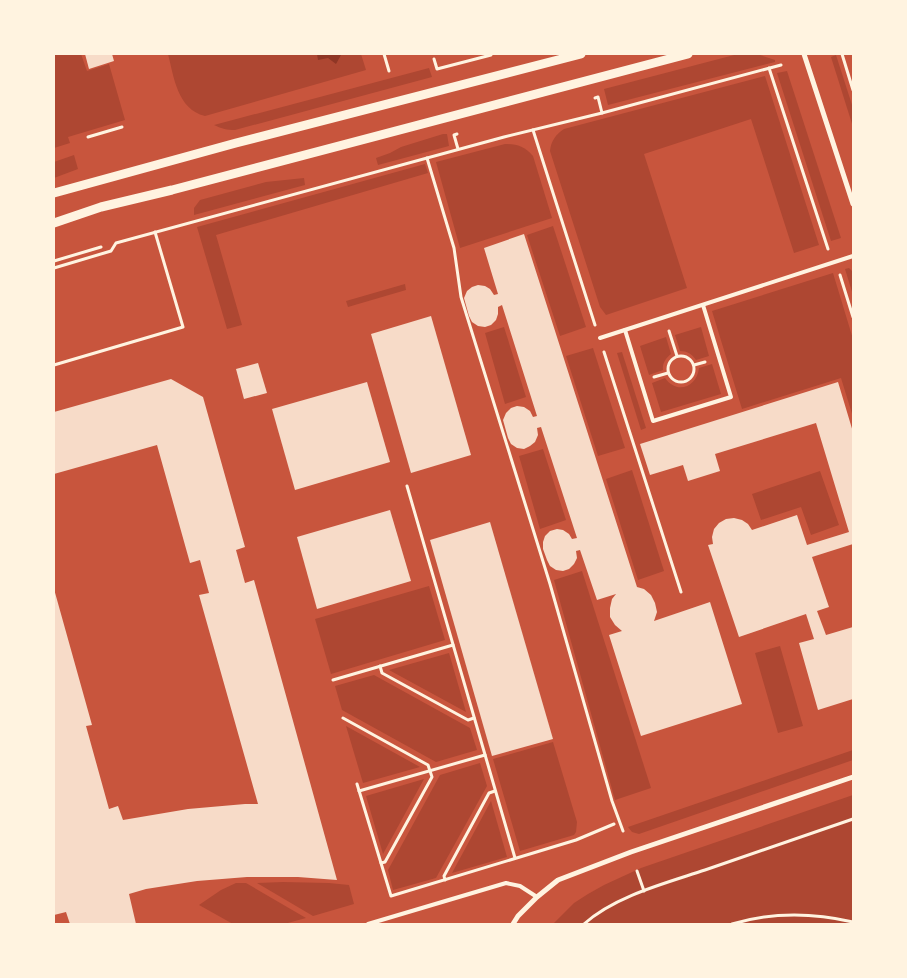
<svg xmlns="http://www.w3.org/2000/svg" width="907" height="978" viewBox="0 0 907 978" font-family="Arial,sans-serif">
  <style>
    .green { fill: #ae4732 }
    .water { fill: #8f3625 }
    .building { fill: #f7dbc8 }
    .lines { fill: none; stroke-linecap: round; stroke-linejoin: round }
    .path { stroke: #fff3e0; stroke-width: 3 }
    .service { stroke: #fff3e0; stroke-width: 4 }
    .minor { stroke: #fff3e0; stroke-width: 5 }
    .tertiary { stroke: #fff3e0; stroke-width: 9 }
  </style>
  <rect width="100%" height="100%" fill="#c8553d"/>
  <g class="green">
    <path d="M54 54H81L87 71 109 64 125 120 68 137 70 143 54 148Z"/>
    <path d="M168 54H361L366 70 205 116C177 109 174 77 168 54Z"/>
    <path d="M738 54H757L775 60V62L608 105 604 89Z"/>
    <path d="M836 55 853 108V127L831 57Z"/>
    <path d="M429 68 432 77 235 130C227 130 222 129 214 125Z"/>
    <path d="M787 71 841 238 831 241 777 73Z"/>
    <path d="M765 76 819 245 794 253 751 119 644 154 687 288 606 315 600 307 550 151C551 141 556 134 564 129Z"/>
    <path d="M443 134H447L449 146 378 165 376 158 390 153 401 147Z"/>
    <path d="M505 144C517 144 524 146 533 156L552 218 460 248 436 162Z"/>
    <path d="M74 155 78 169 54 178V162Z"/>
    <path d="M425 164 428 173 216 235 242 325 227 329 197 227Z"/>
    <path d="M304 178 305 185 194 215V208L200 200 266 182Z"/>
    <path d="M553 226 586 327 560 336 527 235Z"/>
    <path d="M849 268 853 272V295L845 269Z"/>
    <path d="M833 273 853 339V417L841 378 742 409 712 311Z"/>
    <path d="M405 284 406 290 348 307 346 301Z"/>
    <path d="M504 327 526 397 505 404 485 333Z"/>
    <path d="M701 327 709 356 696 360C692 354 687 351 680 351L675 335Z"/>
    <path d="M666 337 671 354C666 358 662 363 663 370L649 375 640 346Z"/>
    <path d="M593 348 625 448 598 456 566 356Z"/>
    <path d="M622 352 646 428 641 430 617 353Z"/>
    <path d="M712 364 721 394 661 412 652 383 665 378C677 395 697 387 699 368Z"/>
    <path d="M543 449 566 520 540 529 519 456Z"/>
    <path d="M632 470 664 571 638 580 606 479Z"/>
    <path d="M820 471 839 525 811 535 801 507 761 520 752 494Z"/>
    <path d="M582 571 651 788 615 800 554 580Z"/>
    <path d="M429 586 445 640 331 674 315 619Z"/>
    <path d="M780 646 803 726 778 733 755 653Z"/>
    <path d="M449 653 466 712 389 670Z"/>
    <path d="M374 675 470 728 477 750 436 762 342 710 335 686Z"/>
    <path d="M346 726 420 767 363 783Z"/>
    <path d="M553 742 577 822 576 832 574 835 520 851 493 759Z"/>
    <path d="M853 750V760L639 834 632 832 628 827Z"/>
    <path d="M480 763 487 786 436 878 393 890 388 870 440 775Z"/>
    <path d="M424 779 383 854 366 796Z"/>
    <path d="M853 795V924H553L574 903 588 894 604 885 641 868Z"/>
    <path d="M491 801 507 857 452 873Z"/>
    <path d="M283 882 329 883 349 885 354 904 313 916 257 883Z"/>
    <path d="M236 883H246L306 918 284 924H233L199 905 221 890Z"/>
  </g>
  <path class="water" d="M317 54H348L341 55 336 64 328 58 318 60Z"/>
  <g class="building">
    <path d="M85 54H112L114 61 89 69Z"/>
    <path d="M524 234 637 587 644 589 651 595 655 603 657 612 654 621 710 602 742 704 641 736 609 635 622 631 615 625 610 617V608L612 599 616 594 597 600 580 550 576 551 577 558 574 564 569 569 563 571 556 570 550 566 547 560 543 549V542L545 536 550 531 557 529 563 530 569 534 572 539 577 538 541 427 537 428 538 435 535 442 530 446 524 449 517 448 511 444 508 438 503 420 506 413 511 408 517 406 524 407 530 411 533 417 537 416 502 305 498 307V314L496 320 491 325 485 327 478 326 472 322 469 316 464 298 467 291 472 287 478 285 485 286 490 289 494 295 498 294 484 248Z"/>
    <path d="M431 316 471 455 411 473 371 334Z"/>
    <path d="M258 363 267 393 244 399 236 369Z"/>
    <path d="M171 379 203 397 245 547 236 550 245 583 254 580 337 880 298 877H247L197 881 146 889 129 894 136 924H70L66 912 54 915V589L92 725 86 726 109 809 118 806 123 820 188 809 245 804H258L199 595 209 593 200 560 190 563 157 445 54 474V412Z"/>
    <path d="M367 382 390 462 295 490 272 409Z"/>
    <path d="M838 382 853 432V544L812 557 829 607 817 611 826 635 853 627V699L818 710 799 643 814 639 806 614 739 637 708 545 713 544 712 537 714 529 719 523 726 519 734 518 742 520 748 524 752 530 797 515 807 545 849 532 816 423 715 454 720 471 688 481 683 465 650 475 640 444Z"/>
    <path d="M390 510 411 581 317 609 297 537Z"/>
    <path d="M490 522 553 739 492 756 430 540Z"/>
  </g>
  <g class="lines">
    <g class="path">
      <path d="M384 54 389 71"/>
      <path d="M842 54 853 90"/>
      <path d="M434 59 437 69 491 55"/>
      <path d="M769 68 828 249"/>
      <path d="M595 98 598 97 602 113"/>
      <path d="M533 130 595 325"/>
      <path d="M457 134 454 135 458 149"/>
      <path d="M88 137 122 127"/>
      <path d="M427 158 454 248 461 297 550 584 612 801 623 831"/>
      <path d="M54 261 101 247"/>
      <path d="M54 268 111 251 116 243 504 137 602 113 781 65"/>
      <path d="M840 275 853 317"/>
      <path d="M669 331 677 356"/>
      <path d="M604 352 681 592"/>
      <circle cx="681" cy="369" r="13"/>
      <path d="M54 365 183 327 155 232"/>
      <path d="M694 365 705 362"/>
      <path d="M654 377 668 373"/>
      <path d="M407 486 515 858"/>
      <path d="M380 666 382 673 468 720 474 718"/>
      <path d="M333 680 453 645"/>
      <path d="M343 718 428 765 432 777 385 862 381 863"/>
      <path d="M357 784 391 896 576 840 614 824"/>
      <path d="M359 791 485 755"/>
      <path d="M637 871 644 891"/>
      <path d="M445 880 444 876 489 793 495 791"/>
      <path d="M584 924C615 896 666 883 705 870 755 853 804 836 853 819"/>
      <path d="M732 924C772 912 814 913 853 922"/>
    </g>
    <g class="service">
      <path d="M625 330 653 421 731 397 703 305"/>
      <path d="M600 338 853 256"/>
      <path d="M368 924 506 883 520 886 537 897"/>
    </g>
    <g class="minor">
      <path d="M804 54 853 204"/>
      <path d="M513 924 518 916 537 897 558 880 631 852 853 777"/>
    </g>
    <g class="tertiary">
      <path d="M54 193 236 143 581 54"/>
      <path d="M54 223 101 207 172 190 688 54"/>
    </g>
  </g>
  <rect width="907" height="978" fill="none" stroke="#fff3e0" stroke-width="110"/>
</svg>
